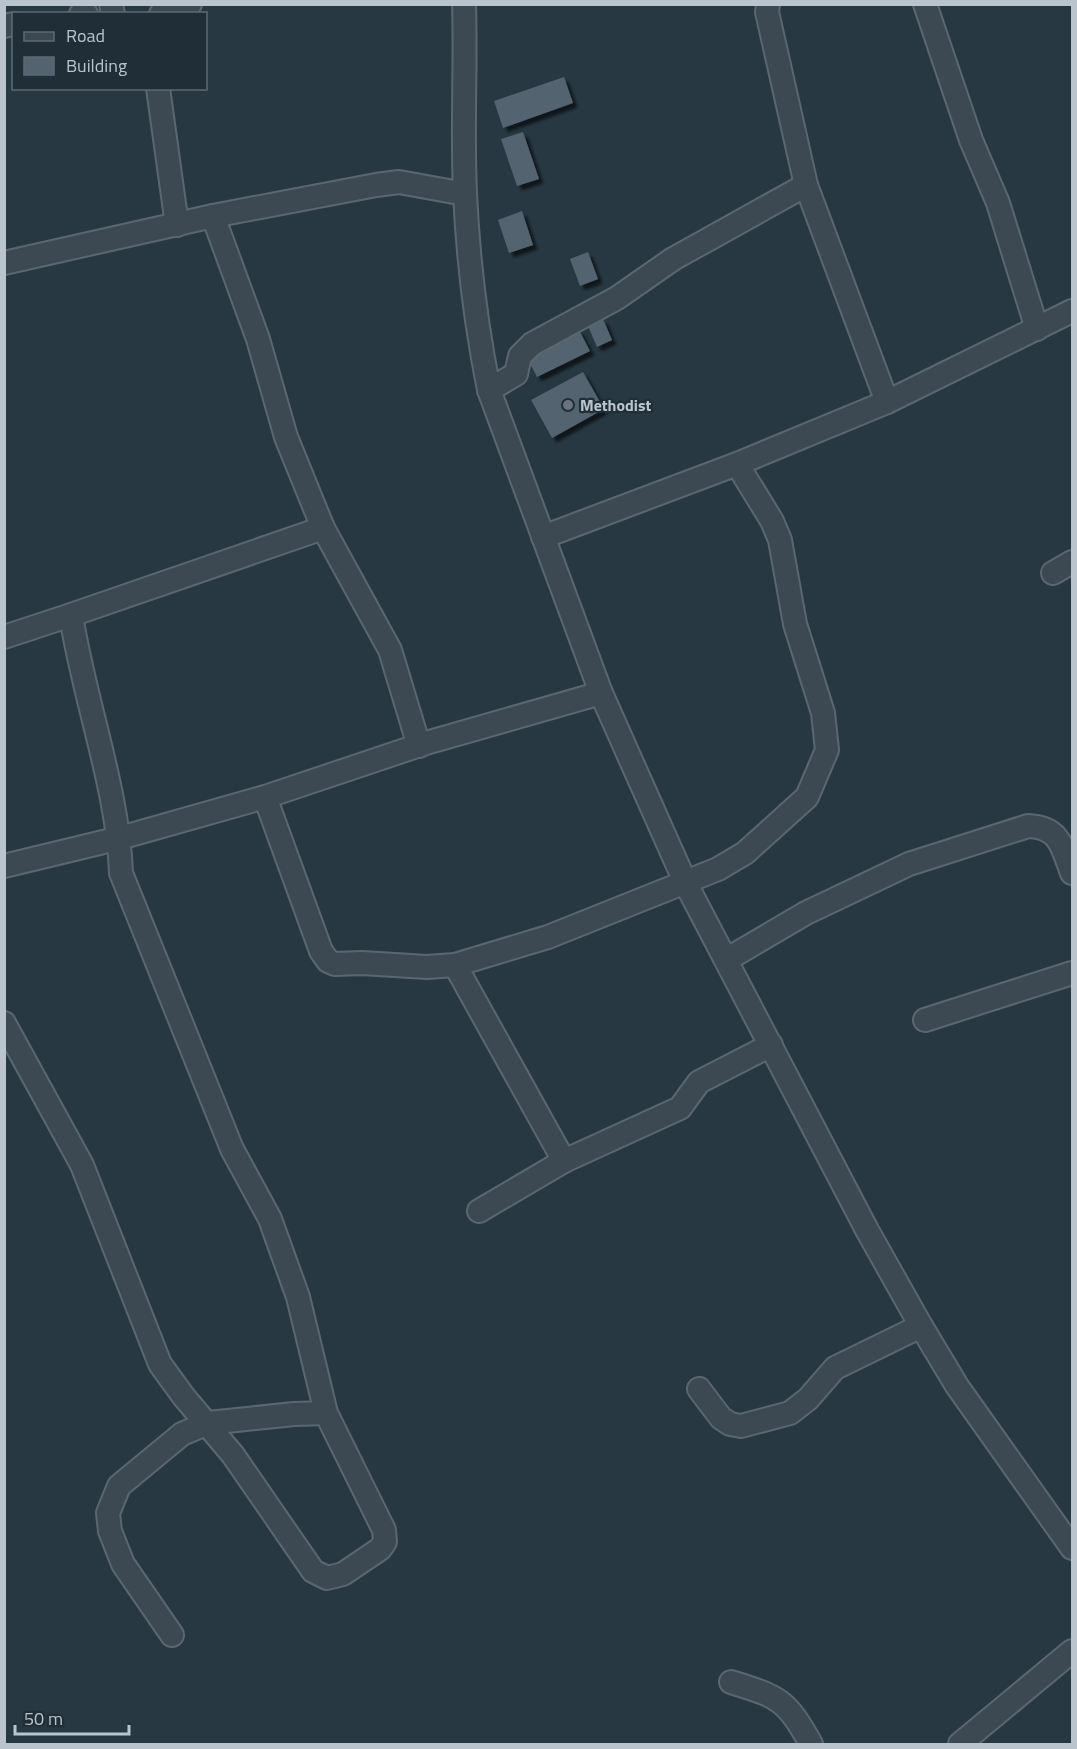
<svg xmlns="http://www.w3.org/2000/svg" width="1077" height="1749" viewBox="0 0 1077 1749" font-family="'Titillium Web',sans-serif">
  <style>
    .building { fill: #536370; filter: url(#shadow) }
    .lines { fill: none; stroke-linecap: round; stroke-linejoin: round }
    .minor-casing { stroke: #5a6770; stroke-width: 26 }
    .minor { stroke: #3c4953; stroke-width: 22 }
    .worship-dot { fill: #6b7280; stroke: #202e38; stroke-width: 2 }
    .labels { text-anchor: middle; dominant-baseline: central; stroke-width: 4.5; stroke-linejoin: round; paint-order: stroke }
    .poi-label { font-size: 16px; font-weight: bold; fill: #b9c4cc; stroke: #202e38; text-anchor: start }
  </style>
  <defs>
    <filter id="shadow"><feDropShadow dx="4.5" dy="4.5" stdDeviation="1.5" flood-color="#0009"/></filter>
  </defs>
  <rect width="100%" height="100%" fill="#273843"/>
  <g class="building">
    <path d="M564 77 573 103 503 128 494 101Z"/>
    <path d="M523 132 539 179 517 186 501 139Z"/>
    <path d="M522 211 533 245 509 253 498 220Z"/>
    <path d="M588 252 598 279 580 286 570 259Z"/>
    <path d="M603 319 612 340 597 347 588 326Z"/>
    <path d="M579 330 590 351 537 377 526 356Z"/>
    <path d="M583 372 604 409 552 438 531 400Z"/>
  </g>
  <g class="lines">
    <defs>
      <g id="minor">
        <path d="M111 4 113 14"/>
        <path d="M464 4C466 67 462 131 465 193 468 260 476 325 489 390L601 693 686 884 867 1230 921 1326 957 1386 1072 1548"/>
        <path d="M768 4 767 12 806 185 887 402"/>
        <path d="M925 4 971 140 998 203 1037 329"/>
        <path d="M81 14H86"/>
        <path d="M161 14 190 4"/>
        <path d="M4 26 14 24"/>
        <path d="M158 88 177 225"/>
        <path d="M213 216 258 339 286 437 323 528 390 650 419 746"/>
        <path d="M4 263 213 216 376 185 399 182 465 194"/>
        <path d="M489 390 516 374 520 356 532 344 617 298 673 259 806 185"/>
        <path d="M543 537 737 464 887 402 1072 311"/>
        <path d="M1053 573 1072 562"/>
        <path d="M71 615 323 528"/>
        <path d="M4 637 71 615C84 700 118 788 121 873L232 1149 270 1219 298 1297 326 1413 384 1530 385 1542 380 1549 343 1574 327 1578 313 1571 233 1455 184 1397 160 1364 82 1165 4 1023"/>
        <path d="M265 797 321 951 328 961 335 964 362 963 427 967 455 965 548 937 718 869 745 853 807 797 827 750 823 713 795 624 780 540 772 521 737 464"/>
        <path d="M4 866 120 838 265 797 426 743 601 693"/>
        <path d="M726 960 806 913 909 864 1028 826C1060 827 1062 847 1072 873"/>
        <path d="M455 965 564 1161"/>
        <path d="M925 1020 1072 973"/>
        <path d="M479 1211 564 1161 680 1108 699 1082 771 1045"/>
        <path d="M699 1389 721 1418 730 1424 741 1426 790 1413 808 1399 835 1368 921 1326"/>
        <path d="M172 1635 123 1564 110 1531 108 1513 119 1486 182 1434 208 1423 294 1414 326 1413"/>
        <path d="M731 1682C779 1697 786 1699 811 1744"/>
        <path d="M960 1744 1072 1651"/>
      </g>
    </defs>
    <use href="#minor" class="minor-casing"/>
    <use href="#minor" class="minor"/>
  </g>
  <circle class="worship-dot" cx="568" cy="405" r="6"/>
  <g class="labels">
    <g class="poi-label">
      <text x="580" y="405">Methodist</text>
    </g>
  </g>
  <rect width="1077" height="1749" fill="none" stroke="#b9c4cc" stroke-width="12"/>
  <rect x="12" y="12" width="195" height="78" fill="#202e38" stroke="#5d6a73" stroke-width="1.5"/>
  <rect x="24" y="32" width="30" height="9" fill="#3c4953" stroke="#5d6a73" stroke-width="1.5"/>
  <text x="66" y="42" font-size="18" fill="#b9c4cc">Road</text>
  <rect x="24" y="57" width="30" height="18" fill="#536370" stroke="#5d6a73" stroke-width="1.5"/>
  <text x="66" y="72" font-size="18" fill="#b9c4cc">Building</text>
  <path d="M15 1725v9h114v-9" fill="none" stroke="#b9c4cc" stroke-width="3"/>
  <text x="24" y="1725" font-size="18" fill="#b9c4cc" stroke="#202e38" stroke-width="4.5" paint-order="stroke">50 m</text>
</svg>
